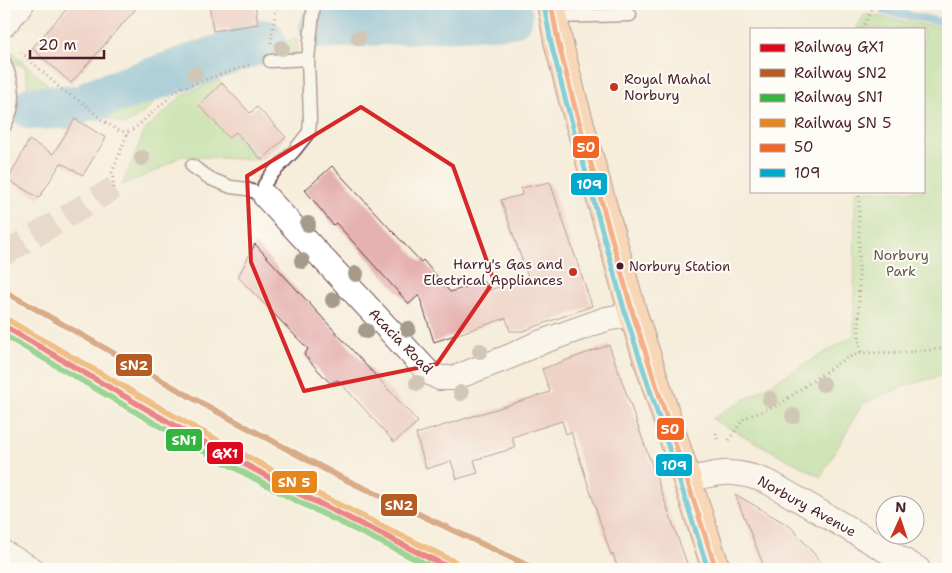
<svg xmlns="http://www.w3.org/2000/svg" width="952" height="573" viewBox="0 0 952 573" font-family="'Shantell Sans',sans-serif">
  <style>
    .green { fill: #a2da8c; stroke: #767c5c }
    .lines { fill: none; stroke-linecap: round; stroke-linejoin: round }
    .stream { stroke: #5aadd5; stroke-width: 8 }
    .river { stroke: #5aadd5; stroke-width: 44 }
    .building { fill: #e5b1ae }
    .minor-tunnel { stroke: #d4c4b7; stroke-width: 24; stroke-dasharray: 24 12; stroke-linecap: butt }
    .service-casing { stroke: #643e45; stroke-width: 15 }
    .minor-casing { stroke: #643e45; stroke-width: 26 }
    .trunk-casing { stroke: #643e45; stroke-width: 30 }
    .path { stroke: #643e45; stroke-width: 3; stroke-dasharray: 1 4; stroke-linecap: butt }
    .service { stroke: #fff; stroke-width: 12 }
    .minor { stroke: #fff; stroke-width: 24 }
    .trunk { stroke: #fabc8b; stroke-width: 28 }
    .bus-1-casing { stroke: #fdfcf7; stroke-width: 9 }
    .bus-2-casing { stroke: #fdfcf7; stroke-width: 9 }
    .bus-1 { stroke: #f26522; stroke-width: 5 }
    .bus-2 { stroke: #00a9ce; stroke-width: 5 }
    .rail-1-casing { stroke: #fdfcf7; stroke-width: 10 }
    .rail-2-casing { stroke: #fdfcf7; stroke-width: 10 }
    .rail-3-casing { stroke: #fdfcf7; stroke-width: 10 }
    .rail-4-casing { stroke: #fdfcf7; stroke-width: 10 }
    .rail-1 { stroke: #dc0a1e; stroke-width: 6 }
    .rail-2 { stroke: #b55b24; stroke-width: 6 }
    .rail-3 { stroke: #33b540; stroke-width: 6 }
    .rail-4 { stroke: #e6871e; stroke-width: 6 }
    .tree { fill: #a69a8a }
    .marked { fill: none; stroke: #d62828; stroke-width: 4; stroke-linejoin: round }
    .poi-dot { fill: #c8321e; stroke: #fdfcf7; stroke-width: 2 }
    .bus-dot { fill: #4a1f2b; stroke: #fdfcf7; stroke-width: 2 }
    .labels { text-anchor: middle; dominant-baseline: central; stroke-width: 4; stroke-linejoin: round; paint-order: stroke }
    .bus-label { font-size: 13px; fill: #4a1f2b; stroke: #fdfcf7; text-anchor: start }
    .poi-label { font-size: 14px; fill: #4a1f2b; stroke: #fdfcf7; text-anchor: start }
    .park-label { font-size: 14px; fill: #645748; stroke: #fdfcf7 }
    .street-label { font-size: 14px; fill: #4a1f2b; stroke: #fdfcf7 }
    .line-badge { stroke: #fdfcf7; stroke-width: 2 }
    .badge-label { font-size: 14px; text-anchor: middle; font-weight: bold; fill: #fff }
  </style>
  <rect width="100%" height="100%" fill="#fdfcf7"/>
  <filter id="ink" filterUnits="userSpaceOnUse"><feTurbulence type="fractalNoise" baseFrequency=".02" numOctaves="2"/><feDisplacementMap in="SourceGraphic" scale="10" xChannelSelector="R" yChannelSelector="G"/><feConvolveMatrix kernelMatrix="1 2 1 2 8 2 1 2 1" color-interpolation-filters="sRGB"/></filter>
  <filter id="wash" filterUnits="userSpaceOnUse"><feTurbulence type="fractalNoise" baseFrequency=".0096" numOctaves="4" result="noise"/><feDisplacementMap in="SourceGraphic" scale="20" xChannelSelector="R" yChannelSelector="G"/><feGaussianBlur stdDeviation="1.12" result="paint"/><feColorMatrix in="noise" values="0 0 0 0 0 0 0 0 0 0 0 0 0 0 0 0 0 1.4 0 .05"/><feComposite in="paint" operator="in"/></filter>
  <g filter="url(#wash)">
    <rect width="100%" height="100%" fill="#f6edda"/>
    <g class="green">
      <path d="M323 4H381L395 18 324 24Z"/>
      <path d="M865 14 948 29V374L907 385 862 404 821 477 712 419 854 335 855 191H923V29H856Z"/>
      <path d="M297 38V54L266 56 174 84 142 114 125 125 106 118 95 106C161 81 228 56 297 38Z"/>
      <path d="M10 50 68 103 30 104 25 67 14 63Z"/>
      <path d="M218 80 222 83 201 103 234 133 259 160 181 156 156 171 122 185 145 130 183 95Z"/>
    </g>
    <g class="lines">
      <path class="stream" d="M884 11 948 23"/>
      <g class="river">
        <path d="M321 27 511 16"/>
        <path d="M95 99 264 41"/>
        <path d="M33 108 72 107"/>
      </g>
    </g>
    <g id="blocks">
      <g class="building">
        <path d="M71 4H140L71 83 32 48Z"/>
        <path d="M209 4H255L258 24 213 31Z"/>
        <path d="M222 83 250 113 257 107 286 137 262 160 236 132 229 138 199 105Z"/>
        <path d="M75 119 106 138 83 175 61 163 39 198 8 180 29 140 53 154Z"/>
        <path d="M332 166 421 262 423 260 450 292 484 282 487 291 528 277 501 200 522 195 521 188 550 182 592 306 523 331H510L506 318 434 342 419 295 409 304 336 223 333 225 305 190Z"/>
        <path d="M255 244 418 422 394 442 338 380 330 383 304 355 308 349 238 277Z"/>
        <path d="M609 345 689 569H618L613 554 611 555 571 432 566 434 562 421 512 437 515 448 474 460 478 473 457 479 451 461 426 469 416 434 550 392 542 369Z"/>
        <path d="M735 494 791 527 827 569H765Z"/>
      </g>
    </g>
  </g>
  <g filter="url(#ink)">
    <use href="#blocks" fill-opacity="0" stroke="#643e45" stroke-width="1"/>
    <g class="lines">
      <path class="minor-tunnel" d="M4 254 114 188"/>
      <defs>
        <g id="service">
          <path d="M553 17 630 15"/>
          <path d="M270 61 308 59"/>
          <path d="M4 62C15 86 17 104 4 127"/>
          <path d="M192 166 211 179 231 187 247 189 265 196 264 185 270 176 294 151 309 132 310 120 308 59 314 4"/>
        </g>
        <g id="minor">
          <path d="M4 25 22 4"/>
          <path d="M265 196 428 372 440 378H454L511 356 536 344 606 319 633 314"/>
          <path d="M688 480C722 471 737 469 770 483L918 569"/>
          <path d="M4 553 32 569"/>
        </g>
        <path id="trunk" d="M551 4 558 41 573 100 633 314 716 569"/>
      </defs>
      <use href="#service" class="service-casing"/>
      <use href="#minor" class="minor-casing"/>
      <use href="#trunk" class="trunk-casing"/>
      <g class="path">
        <path d="M862 29 875 4"/>
        <path d="M271 43 276 8 297 4"/>
        <path d="M21 52 61 89 86 105 102 120 119 131 128 132"/>
        <path d="M128 132 135 128 180 88 252 64"/>
        <path d="M114 188 112 173 128 132"/>
        <path d="M859 191V337L861 353"/>
        <path d="M716 433 718 443"/>
        <path d="M729 440 744 418 778 405 844 359 861 353 910 352 948 348"/>
      </g>
      <use href="#service" class="service"/>
      <use href="#minor" class="minor"/>
      <use href="#trunk" class="trunk"/>
      <defs>
        <path id="bus-1" d="M551 4 558 41 573 100 633 314 716 569"/>
        <path id="bus-2" d="M544 5 551 43 566 102 626 316 708 569"/>
      </defs>
      <use href="#bus-1" class="bus-1-casing"/>
      <use href="#bus-2" class="bus-2-casing"/>
      <use href="#bus-1" class="bus-1"/>
      <use href="#bus-2" class="bus-2"/>
      <defs>
        <path id="rail-1" d="M4 326 191 435 296 492 452 569"/>
        <path id="rail-2" d="M4 291 205 405 336 475 535 569"/>
        <path id="rail-3" d="M4 335 187 442 293 499 436 569"/>
        <path id="rail-4" d="M8 320 195 428 299 485 455 562"/>
      </defs>
      <use href="#rail-1" class="rail-1-casing"/>
      <use href="#rail-2" class="rail-2-casing"/>
      <use href="#rail-3" class="rail-3-casing"/>
      <use href="#rail-4" class="rail-4-casing"/>
      <use href="#rail-1" class="rail-1"/>
      <use href="#rail-2" class="rail-2"/>
      <use href="#rail-3" class="rail-3"/>
      <use href="#rail-4" class="rail-4"/>
    </g>
    <g class="tree">
      <circle cx="359" cy="38" r="8"/>
      <circle cx="282" cy="48" r="8"/>
      <circle cx="195" cy="74" r="8"/>
      <circle cx="142" cy="158" r="8"/>
      <circle cx="308" cy="224" r="8"/>
      <circle cx="302" cy="261" r="8"/>
      <circle cx="356" cy="274" r="8"/>
      <circle cx="333" cy="300" r="8"/>
      <circle cx="408" cy="329" r="8"/>
      <circle cx="366" cy="331" r="8"/>
      <circle cx="480" cy="351" r="8"/>
      <circle cx="417" cy="383" r="8"/>
      <circle cx="823" cy="384" r="8"/>
      <circle cx="461" cy="393" r="8"/>
      <circle cx="770" cy="399" r="8"/>
      <circle cx="793" cy="416" r="8"/>
    </g>
  </g>
  <path d="M0 0H952V573H0ZM361 107 453 166 494 281 437 364 304 391 251 262 247 176Z" fill="#f6edda" fill-opacity=".55" fill-rule="evenodd"/>
  <path class="marked" d="M361 107 453 166 494 281 437 364 304 391 251 262 247 176Z"/>
  <g class="poi-dot">
    <circle cx="614" cy="87" r="5"/>
    <circle cx="573" cy="272" r="5"/>
  </g>
  <circle class="bus-dot" cx="620" cy="266" r="4.5"/>
  <g class="labels">
    <g class="bus-label">
      <text x="629" y="266">Norbury Station</text>
    </g>
    <g class="poi-label">
      <text x="624" y="79">Royal Mahal<tspan x="624" dy="16">Norbury</tspan></text>
      <text x="563" y="264" text-anchor="end">Harry's Gas and<tspan x="563" dy="16">Electrical Appliances</tspan></text>
    </g>
    <g class="park-label">
      <text x="901" y="255">Norbury<tspan x="901" dy="16">Park</tspan></text>
    </g>
    <g class="street-label">
      <text transform="translate(401 341) rotate(46)">Acacia Road</text>
      <text transform="translate(807 506) rotate(29)">Norbury Avenue</text>
    </g>
  </g>
  <g class="line-badge">
    <rect x="572" y="135" width="28" height="24" rx="5" fill="#f26522"/>
    <rect x="570" y="172" width="38" height="24" rx="5" fill="#00a9ce"/>
    <rect x="115" y="353" width="38" height="24" rx="5" fill="#b55b24"/>
    <rect x="656" y="417" width="29" height="24" rx="5" fill="#f26522"/>
    <rect x="165" y="428" width="38" height="24" rx="5" fill="#33b540"/>
    <rect x="206" y="441" width="38" height="24" rx="5" fill="#dc0a1e"/>
    <rect x="655" y="453" width="38" height="24" rx="5" fill="#00a9ce"/>
    <rect x="271" y="470" width="47" height="24" rx="5" fill="#e6871e"/>
    <rect x="380" y="493" width="38" height="24" rx="5" fill="#b55b24"/>
  </g>
  <g class="badge-label">
    <text x="586" y="152">50</text>
    <text x="589" y="189">109</text>
    <text x="134" y="370">SN2</text>
    <text x="670" y="434">50</text>
    <text x="184" y="445">SN1</text>
    <text x="225" y="458">GX1</text>
    <text x="674" y="470">109</text>
    <text x="294" y="487">SN 5</text>
    <text x="399" y="510">SN2</text>
  </g>
  <rect width="952" height="573" fill="none" stroke="#fdfcf7" stroke-width="20"/>
  <rect x="750" y="28" width="175" height="165" fill="#fdfcf7" stroke="#b5a4a5"/>
  <rect x="760" y="44" width="25" height="8" fill="#dc0a1e" stroke="#b5a4a5"/>
  <text x="794" y="52" font-size="15" fill="#4a1f2b">Railway GX1</text>
  <rect x="760" y="69" width="25" height="8" fill="#b55b24" stroke="#b5a4a5"/>
  <text x="794" y="78" font-size="15" fill="#4a1f2b">Railway SN2</text>
  <rect x="760" y="94" width="25" height="8" fill="#33b540" stroke="#b5a4a5"/>
  <text x="794" y="102" font-size="15" fill="#4a1f2b">Railway SN1</text>
  <rect x="760" y="119" width="25" height="8" fill="#e6871e" stroke="#b5a4a5"/>
  <text x="794" y="128" font-size="15" fill="#4a1f2b">Railway SN 5</text>
  <rect x="760" y="144" width="25" height="8" fill="#f26522" stroke="#b5a4a5"/>
  <text x="794" y="152" font-size="15" fill="#4a1f2b">50</text>
  <rect x="760" y="169" width="25" height="8" fill="#00a9ce" stroke="#b5a4a5"/>
  <text x="794" y="178" font-size="15" fill="#4a1f2b">109</text>
  <g transform="translate(900 520) rotate(3)"><circle r="24" fill="#fdfcf7" stroke="#b5a4a5"/>
  <path d="M0-4L9 19L0 12L-9 19Z" fill="#c8321e"/>
  <text y="-8" font-size="14" font-weight="bold" text-anchor="middle" fill="#4a1f2b">N</text>
  </g>
  <path d="M30 50v8h74v-8" fill="none" stroke="#4a1f2b" stroke-width="2.5"/>
  <text x="38" y="50" font-size="15" fill="#4a1f2b" stroke="#fdfcf7" stroke-width="4" paint-order="stroke">20 m</text>
</svg>
